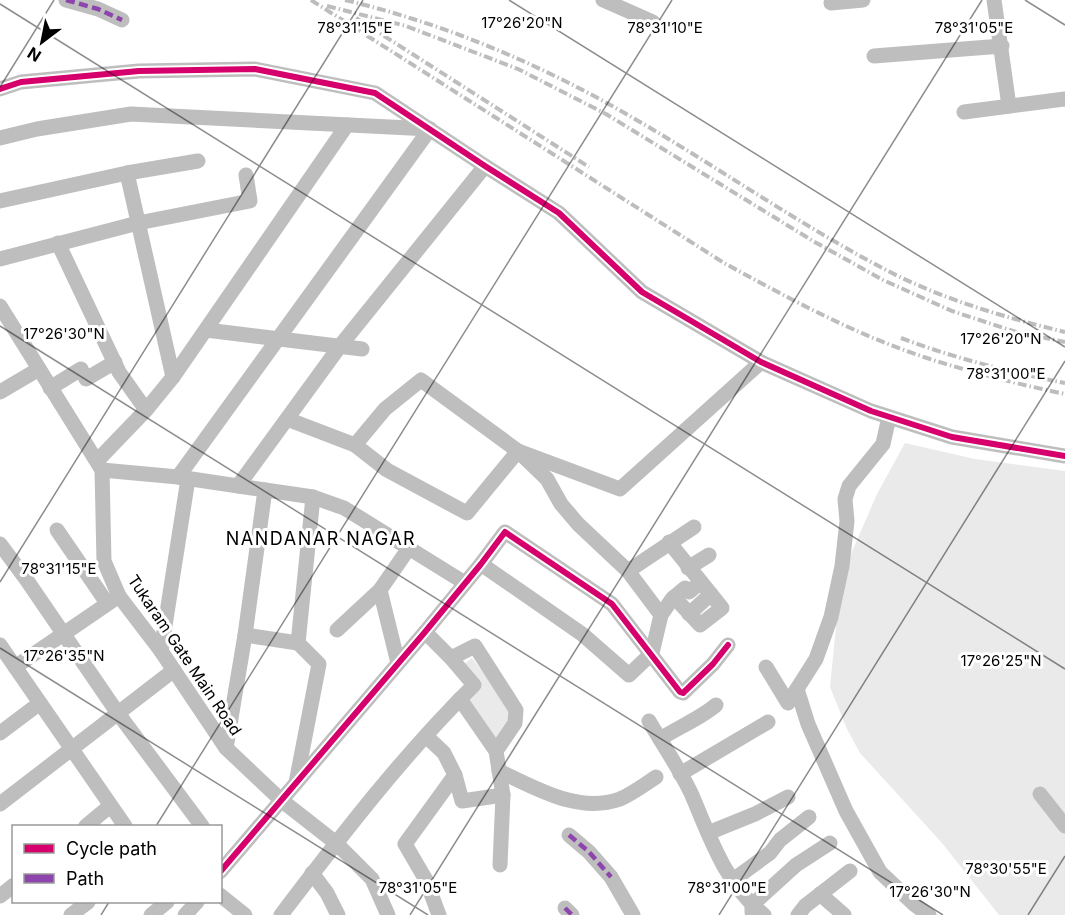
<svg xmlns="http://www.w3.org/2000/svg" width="1065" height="915" viewBox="0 0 1065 915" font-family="Inter,sans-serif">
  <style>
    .green { fill: #eaeaea }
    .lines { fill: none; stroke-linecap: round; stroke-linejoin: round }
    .minor { stroke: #bebebe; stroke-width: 15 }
    .rail { stroke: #bdbdbd; stroke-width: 4; stroke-dasharray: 9 3 1.5 3; stroke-linecap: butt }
    .quiet { stroke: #8e44ad; stroke-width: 4.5; stroke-dasharray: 9 4.5; stroke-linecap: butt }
    .cycleway-casing { stroke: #fff; stroke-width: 10 }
    .cycleway { stroke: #d6006c; stroke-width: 6 }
    .ticks { fill: none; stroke: #000; stroke-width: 1.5; stroke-opacity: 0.45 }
    .labels { text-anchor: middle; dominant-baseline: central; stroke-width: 6; stroke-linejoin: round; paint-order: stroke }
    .street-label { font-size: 16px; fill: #000; stroke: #fff }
    .neighbourhood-label { font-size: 18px; letter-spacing: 1.5px; fill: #000; stroke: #fff }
    .ticks-label { font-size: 15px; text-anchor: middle; fill: #000; stroke: #fff; stroke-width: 6; stroke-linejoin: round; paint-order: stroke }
  </style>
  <rect width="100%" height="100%" fill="#fff"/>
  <g class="green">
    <path d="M905 443 975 459 1065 471V915H999L942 843 860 753 847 729 830 687 839 596 851 554 877 494Z"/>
    <path d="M472 658 512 710 511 723 497 740 467 699 481 688 463 665Z"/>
  </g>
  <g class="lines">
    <g class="minor">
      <path d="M66 0 98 9 122 20"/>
      <path d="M603 0 653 22"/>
      <path d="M994 0 1009 106"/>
      <path d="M831 3 863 0"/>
      <path d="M874 56 1002 46"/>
      <path d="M0 89 21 82 139 71 255 69 375 93 485 166 559 213 642 292 761 362 871 411 952 437 1065 456"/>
      <path d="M964 112 1065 99"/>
      <path d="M0 138 37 129 131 114 430 129"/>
      <path d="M127 173 173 377"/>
      <path d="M0 201 127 173 198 161"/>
      <path d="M58 243 119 372 146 410"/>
      <path d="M0 259 138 223 250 201 246 175"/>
      <path d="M0 306 102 470 104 561 119 596 161 651 226 748 281 800 336 843 372 879 388 915"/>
      <path d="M206 330 362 349"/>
      <path d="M50 388 81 369 86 379 115 362"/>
      <path d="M0 392 39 369"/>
      <path d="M287 419 355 445 385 409 421 380 518 451 547 479 561 504 578 524 628 571 661 615"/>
      <path d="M355 445 387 470 467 513 518 451 620 489 761 362"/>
      <path d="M97 461 146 410 173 377 347 125"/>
      <path d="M102 470 178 477 313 497 344 508 465 583"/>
      <path d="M178 477 430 129"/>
      <path d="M238 486 340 346 485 166"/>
      <path d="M57 530 107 603"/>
      <path d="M669 542 722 608 700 625 674 597"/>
      <path d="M0 544 26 579 117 712 202 826"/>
      <path d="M481 564 582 634 629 675 652 653 661 615 672 599 685 588 689 592 701 582"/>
      <path d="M688 568 709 555"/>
      <path d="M628 571 694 527"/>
      <path d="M689 614 711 594"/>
      <path d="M337 630 380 590"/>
      <path d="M245 635 298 643"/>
      <path d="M0 645 125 826"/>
      <path d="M161 651 188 479"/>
      <path d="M451 658 475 646 516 710 515 723 496 751"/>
      <path d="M398 663 380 590 409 548"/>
      <path d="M15 667 119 596"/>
      <path d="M766 667 788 703 816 659 831 617 842 566 847 521 845 499 849 486 883 444 889 417"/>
      <path d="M797 689 808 724 846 811 880 872 915 905 929 915"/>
      <path d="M460 699 496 751 503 795 500 865"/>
      <path d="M649 721C663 745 679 768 691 793 711 839 724 882 764 915"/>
      <path d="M0 733 40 703"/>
      <path d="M426 736 444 753 455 775 462 801 503 795"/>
      <path d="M660 739C677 728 701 718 716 705"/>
      <path d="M226 748 245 635 265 490"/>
      <path d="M499 771C536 788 578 814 620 799 632 794 644 785 656 777"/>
      <path d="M680 774 768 722"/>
      <path d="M296 783 319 664 298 643 313 497"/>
      <path d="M1040 794 1065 826"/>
      <path d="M0 804 174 670"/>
      <path d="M86 826 110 806"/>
      <path d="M708 833 755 814 788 797"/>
      <path d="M569 835 589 852 611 877 633 915"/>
      <path d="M220 872 425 632 481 564 505 532 612 604 680 692 683 693 713 664 728 645"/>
      <path d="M312 873 327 893 338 915"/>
      <path d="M733 880 770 853 780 840 809 817"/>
      <path d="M820 894 844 915"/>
      <path d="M220 895 245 915"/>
      <path d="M0 896 14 885"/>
      <path d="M565 908 572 915"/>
      <path d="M752 912V905L796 865 830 843"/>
      <path d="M71 915 88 902"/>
      <path d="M151 915 167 902"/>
      <path d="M185 915 197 902"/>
      <path d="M281 915C341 836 403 755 474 685L451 658 425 632"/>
      <path d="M439 915 426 880 405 844 455 775"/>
      <path d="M798 915 805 906 850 871"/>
    </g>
    <g class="rail">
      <path d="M311 0 724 263C790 299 856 335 927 358 973 373 1018 384 1065 394"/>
      <path d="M345 0C437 22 523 57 605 102 701 155 789 219 886 270 942 299 1003 317 1065 332"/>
      <path d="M327 6 406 26 518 69 606 114 813 241 883 280 952 311 1016 332 1065 342"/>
      <path d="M356 18 589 167"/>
      <path d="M901 338C954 358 1009 372 1065 383"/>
    </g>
    <g class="quiet">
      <path d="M66 0 98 9 122 20"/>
      <path d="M569 835 589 852 611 877"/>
      <path d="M565 908 572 915"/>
    </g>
    <defs>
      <g id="cycleway">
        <path d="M0 89 21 82 139 71 255 69 375 93 485 166 559 213 642 292 761 362 871 411 952 437 1065 456"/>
        <path d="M220 872 425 632 481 564 505 532 612 604 680 692 683 693 713 664 728 645"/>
      </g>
    </defs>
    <use href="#cycleway" class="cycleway-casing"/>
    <use href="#cycleway" class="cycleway"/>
  </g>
  <path class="ticks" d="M509 0 1065 347M1025 0 1065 25M0 4 1065 669M0 87 54 0M0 326 943 915M0 582 363 0M0 648 428 915M156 826 672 0M101 915 109 902M410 915 982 0M719 915 1065 361M1028 915 1065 856"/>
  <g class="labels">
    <g class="street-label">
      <text transform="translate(185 655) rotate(56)">Tukaram Gate Main Road</text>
    </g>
    <g class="neighbourhood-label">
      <text x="321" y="538">NANDANAR NAGAR</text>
    </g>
  </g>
  <g class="ticks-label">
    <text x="522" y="28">17°26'20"N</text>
    <text x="355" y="33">78°31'15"E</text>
    <text x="665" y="33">78°31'10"E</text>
    <text x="974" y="33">78°31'05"E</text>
    <text x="64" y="339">17°26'30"N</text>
    <text x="1001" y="344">17°26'20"N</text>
    <text x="1006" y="379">78°31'00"E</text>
    <text x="59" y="574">78°31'15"E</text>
    <text x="64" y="661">17°26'35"N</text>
    <text x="1001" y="666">17°26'25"N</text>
    <text x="1006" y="874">78°30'55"E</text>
    <text x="418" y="893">78°31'05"E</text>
    <text x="727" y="893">78°31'00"E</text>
    <text x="930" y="897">17°26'30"N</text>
  </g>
  <rect x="12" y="825" width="210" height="78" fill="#ffffff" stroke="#999999" stroke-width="1.5"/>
  <rect x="24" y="844" width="30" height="9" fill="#d6006c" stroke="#999999" stroke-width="1.5"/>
  <text x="66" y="855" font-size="18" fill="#000000">Cycle path</text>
  <rect x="24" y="874" width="30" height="9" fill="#8e44ad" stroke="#999999" stroke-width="1.5"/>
  <text x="66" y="885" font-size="18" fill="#000000">Path</text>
  <g transform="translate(42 42) rotate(212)" stroke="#ffffff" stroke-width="4.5" paint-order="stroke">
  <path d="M0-4.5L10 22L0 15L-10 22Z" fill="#000000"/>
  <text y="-9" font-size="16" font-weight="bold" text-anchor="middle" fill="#000000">N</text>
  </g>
</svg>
